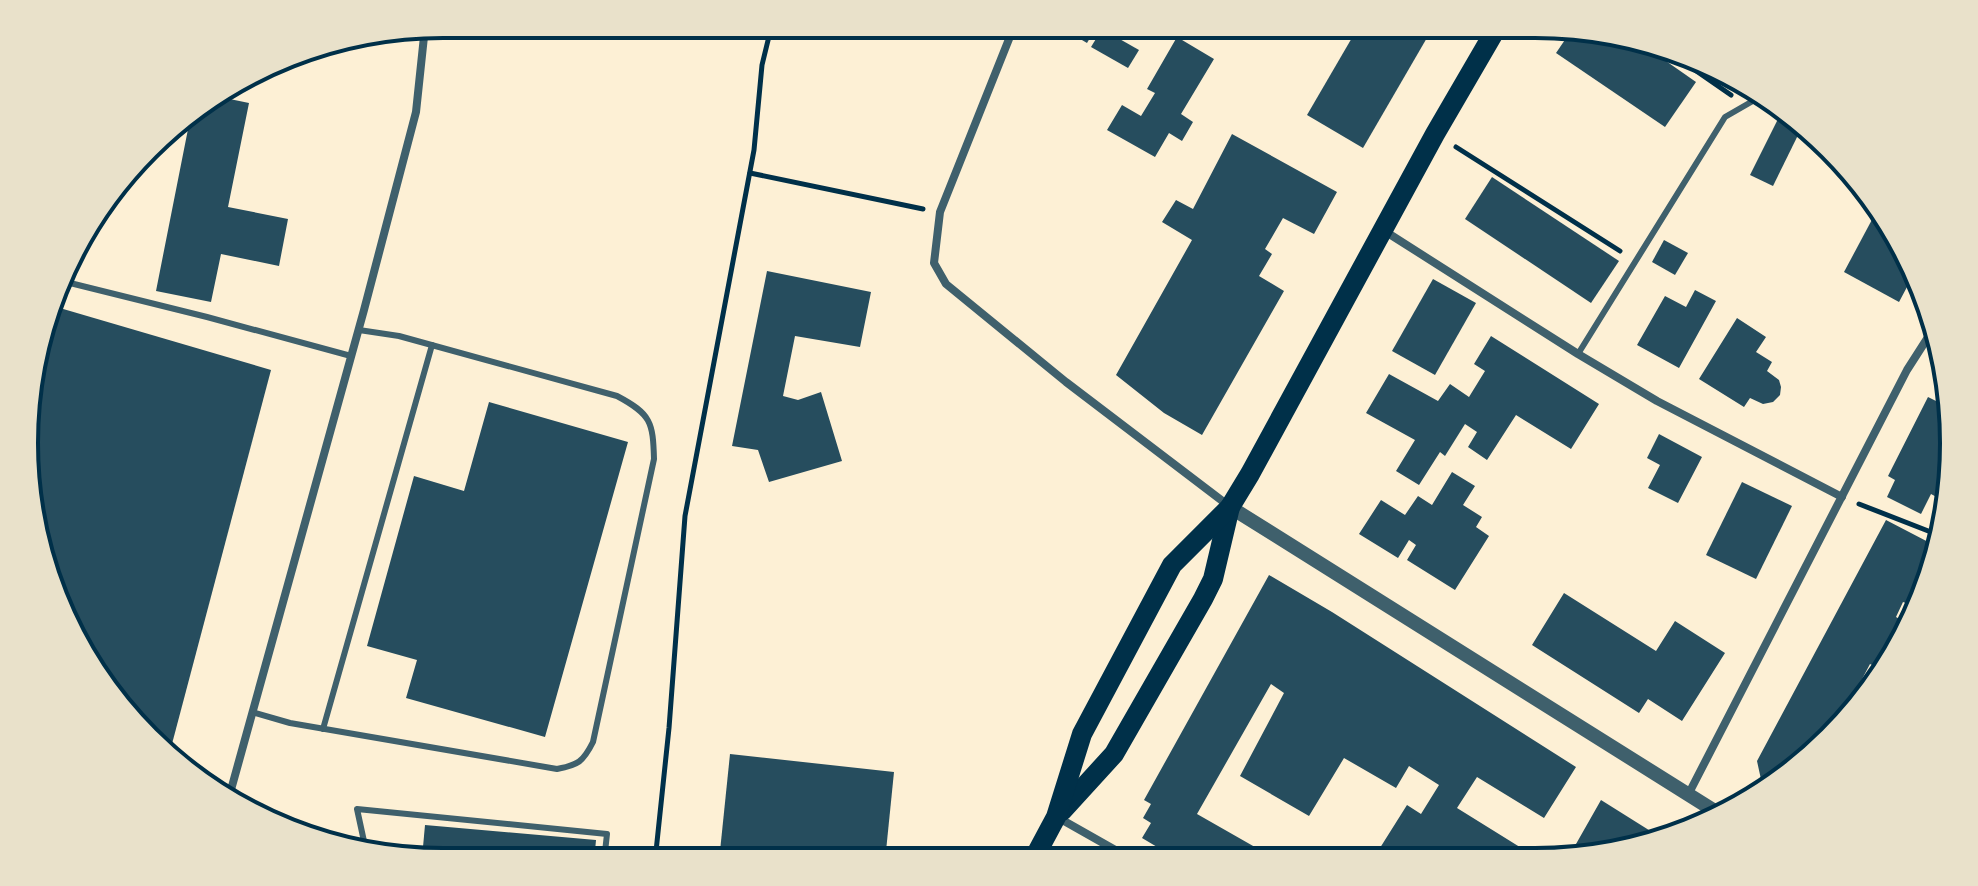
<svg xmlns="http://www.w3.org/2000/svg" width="1978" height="886" viewBox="0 0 1978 886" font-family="'Crimson Pro',serif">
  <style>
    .building { fill: #264d5e }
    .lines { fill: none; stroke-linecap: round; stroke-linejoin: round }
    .path { stroke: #003049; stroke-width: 5 }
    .service { stroke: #3f606c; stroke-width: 6 }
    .minor { stroke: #3f606c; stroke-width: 8 }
    .tertiary { stroke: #3f606c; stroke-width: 14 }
    .primary { stroke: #003049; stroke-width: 20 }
    .rim { fill: none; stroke: #003049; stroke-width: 4 }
  </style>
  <rect width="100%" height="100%" fill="#fdf0d5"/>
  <g class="building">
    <path d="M1055 24H1098L1087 43Z"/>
    <path d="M1360 24H1435L1363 148 1307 115Z"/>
    <path d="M1102 29 1139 50 1128 68 1091 47Z"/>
    <path d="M1571 31 1643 45 1696 82 1665 127 1556 53Z"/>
    <path d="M1177 37 1214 59 1181 114 1193 122 1182 141 1169 133 1155 157 1107 130 1122 105 1141 116 1155 93 1147 89Z"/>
    <path d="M220 97 249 103 228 207 288 219 279 266 221 254 211 302 156 291 191 114Z"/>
    <path d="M1781 113 1802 127 1773 186 1750 175Z"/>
    <path d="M1232 134 1337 192 1314 234 1283 218 1265 249 1272 254 1259 276 1284 291 1202 435 1164 413 1116 375 1192 240 1162 222 1176 200 1193 209Z"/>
    <path d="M1492 177 1619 261 1591 303 1465 219Z"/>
    <path d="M1875 214 1915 272 1899 302 1844 272Z"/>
    <path d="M1664 240 1688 253 1675 275 1652 262Z"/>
    <path d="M767 271 871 292 860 347 795 336 783 396 798 400 821 392 842 461 769 482 758 450 732 446Z"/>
    <path d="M1433 279 1476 303 1435 375 1392 351Z"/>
    <path d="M1695 290 1716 301 1679 368 1637 345 1665 296 1686 307Z"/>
    <path d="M53 306 271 370 168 759 80 652 28 498 32 362Z"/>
    <path d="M1737 318 1766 337 1756 352 1772 362 1767 371 1779 380 1781 387 1780 395 1773 402 1763 404 1750 398 1744 407 1699 379Z"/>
    <path d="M1491 336 1599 404 1571 449 1516 415 1487 460 1468 447 1477 432 1465 424 1445 456 1440 452 1419 485 1396 471 1415 440 1366 413 1389 374 1438 401 1450 384 1469 397 1485 371 1474 364Z"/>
    <path d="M1943 388 1954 443 1943 497 1942 500 1931 494 1921 514 1887 497 1895 480 1888 476 1928 397 1936 401Z"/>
    <path d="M489 402 628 442 545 737 406 698 417 660 367 646 414 476 464 491Z"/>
    <path d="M1659 434 1702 457 1678 503 1648 488 1660 465 1647 458Z"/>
    <path d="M1452 472 1475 486 1463 505 1482 517 1476 527 1489 536 1455 590 1407 560 1416 545 1409 540 1398 558 1359 534 1381 500 1405 515 1418 496 1432 505Z"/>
    <path d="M1742 482 1792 506 1756 579 1706 555Z"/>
    <path d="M1886 520 1934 545 1929 554 1932 556 1928 574 1911 605 1903 602 1896 617 1903 621 1878 668 1870 664 1861 681 1869 685 1856 710 1839 727 1837 726 1831 734 1826 731 1817 748 1790 775 1768 788 1762 784 1757 761Z"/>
    <path d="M1269 575 1332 612 1576 767 1544 818 1477 777 1457 808 1523 849 1517 859H1373L1407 805 1421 814 1439 785 1409 766 1396 788 1344 758 1309 816 1240 776 1284 693 1271 684 1197 814 1276 859 1179 860 1142 838 1151 823 1143 818 1151 804 1144 800Z"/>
    <path d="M1564 593 1656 651 1675 621 1725 653 1682 721 1648 699 1639 713 1532 645Z"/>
    <path d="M730 754 894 772 885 861H719Z"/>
    <path d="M1601 800 1652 832 1645 844 1590 858H1578L1584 849 1576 844Z"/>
    <path d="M425 825 596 840 594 862H443L422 858Z"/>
  </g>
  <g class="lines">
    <g class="path">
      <path d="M1666 50 1731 95"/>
      <path d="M1456 147 1620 251"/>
      <path d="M750 173 923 209"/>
      <path d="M1859 504 1936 534"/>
      <path d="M655 861 669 728 685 516 754 150 762 65 772 24"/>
    </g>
    <g class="service">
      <path d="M62 281 207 317 351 356"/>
      <path d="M1578 354 1725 117 1758 98"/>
      <path d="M252 712 290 723 557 769C578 765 583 762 593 742L654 459C653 422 651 414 617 396L399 336 359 330"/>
      <path d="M323 729 432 345"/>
      <path d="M365 846 357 809 607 834 604 861"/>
    </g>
    <g class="minor">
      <path d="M1015 24 940 212 934 263 946 284 1066 382 1229 506"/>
      <path d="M1383 230 1578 354 1657 401 1842 497"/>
      <path d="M1688 795 1907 370 1932 331"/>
      <path d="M229 797 364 310 416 112 425 27"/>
      <path d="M1057 817 1133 860"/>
    </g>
    <path class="tertiary" d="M1230 507 1721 815"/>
    <g class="primary">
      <path d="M1062 811 1114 754 1203 599 1213 579 1230 507"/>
      <path d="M1033 860 1056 817 1082 734 1172 565 1230 507 1250 474 1435 134 1499 24"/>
    </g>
  </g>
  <path d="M0 0H1978V886H0ZM443 38H1535A405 405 0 0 1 1940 443V443A405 405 0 0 1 1535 848H443A405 405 0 0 1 38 443V443A405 405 0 0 1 443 38Z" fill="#e9e1ca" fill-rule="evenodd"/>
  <path class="rim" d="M443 38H1535A405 405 0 0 1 1940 443V443A405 405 0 0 1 1535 848H443A405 405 0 0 1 38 443V443A405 405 0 0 1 443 38Z"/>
</svg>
